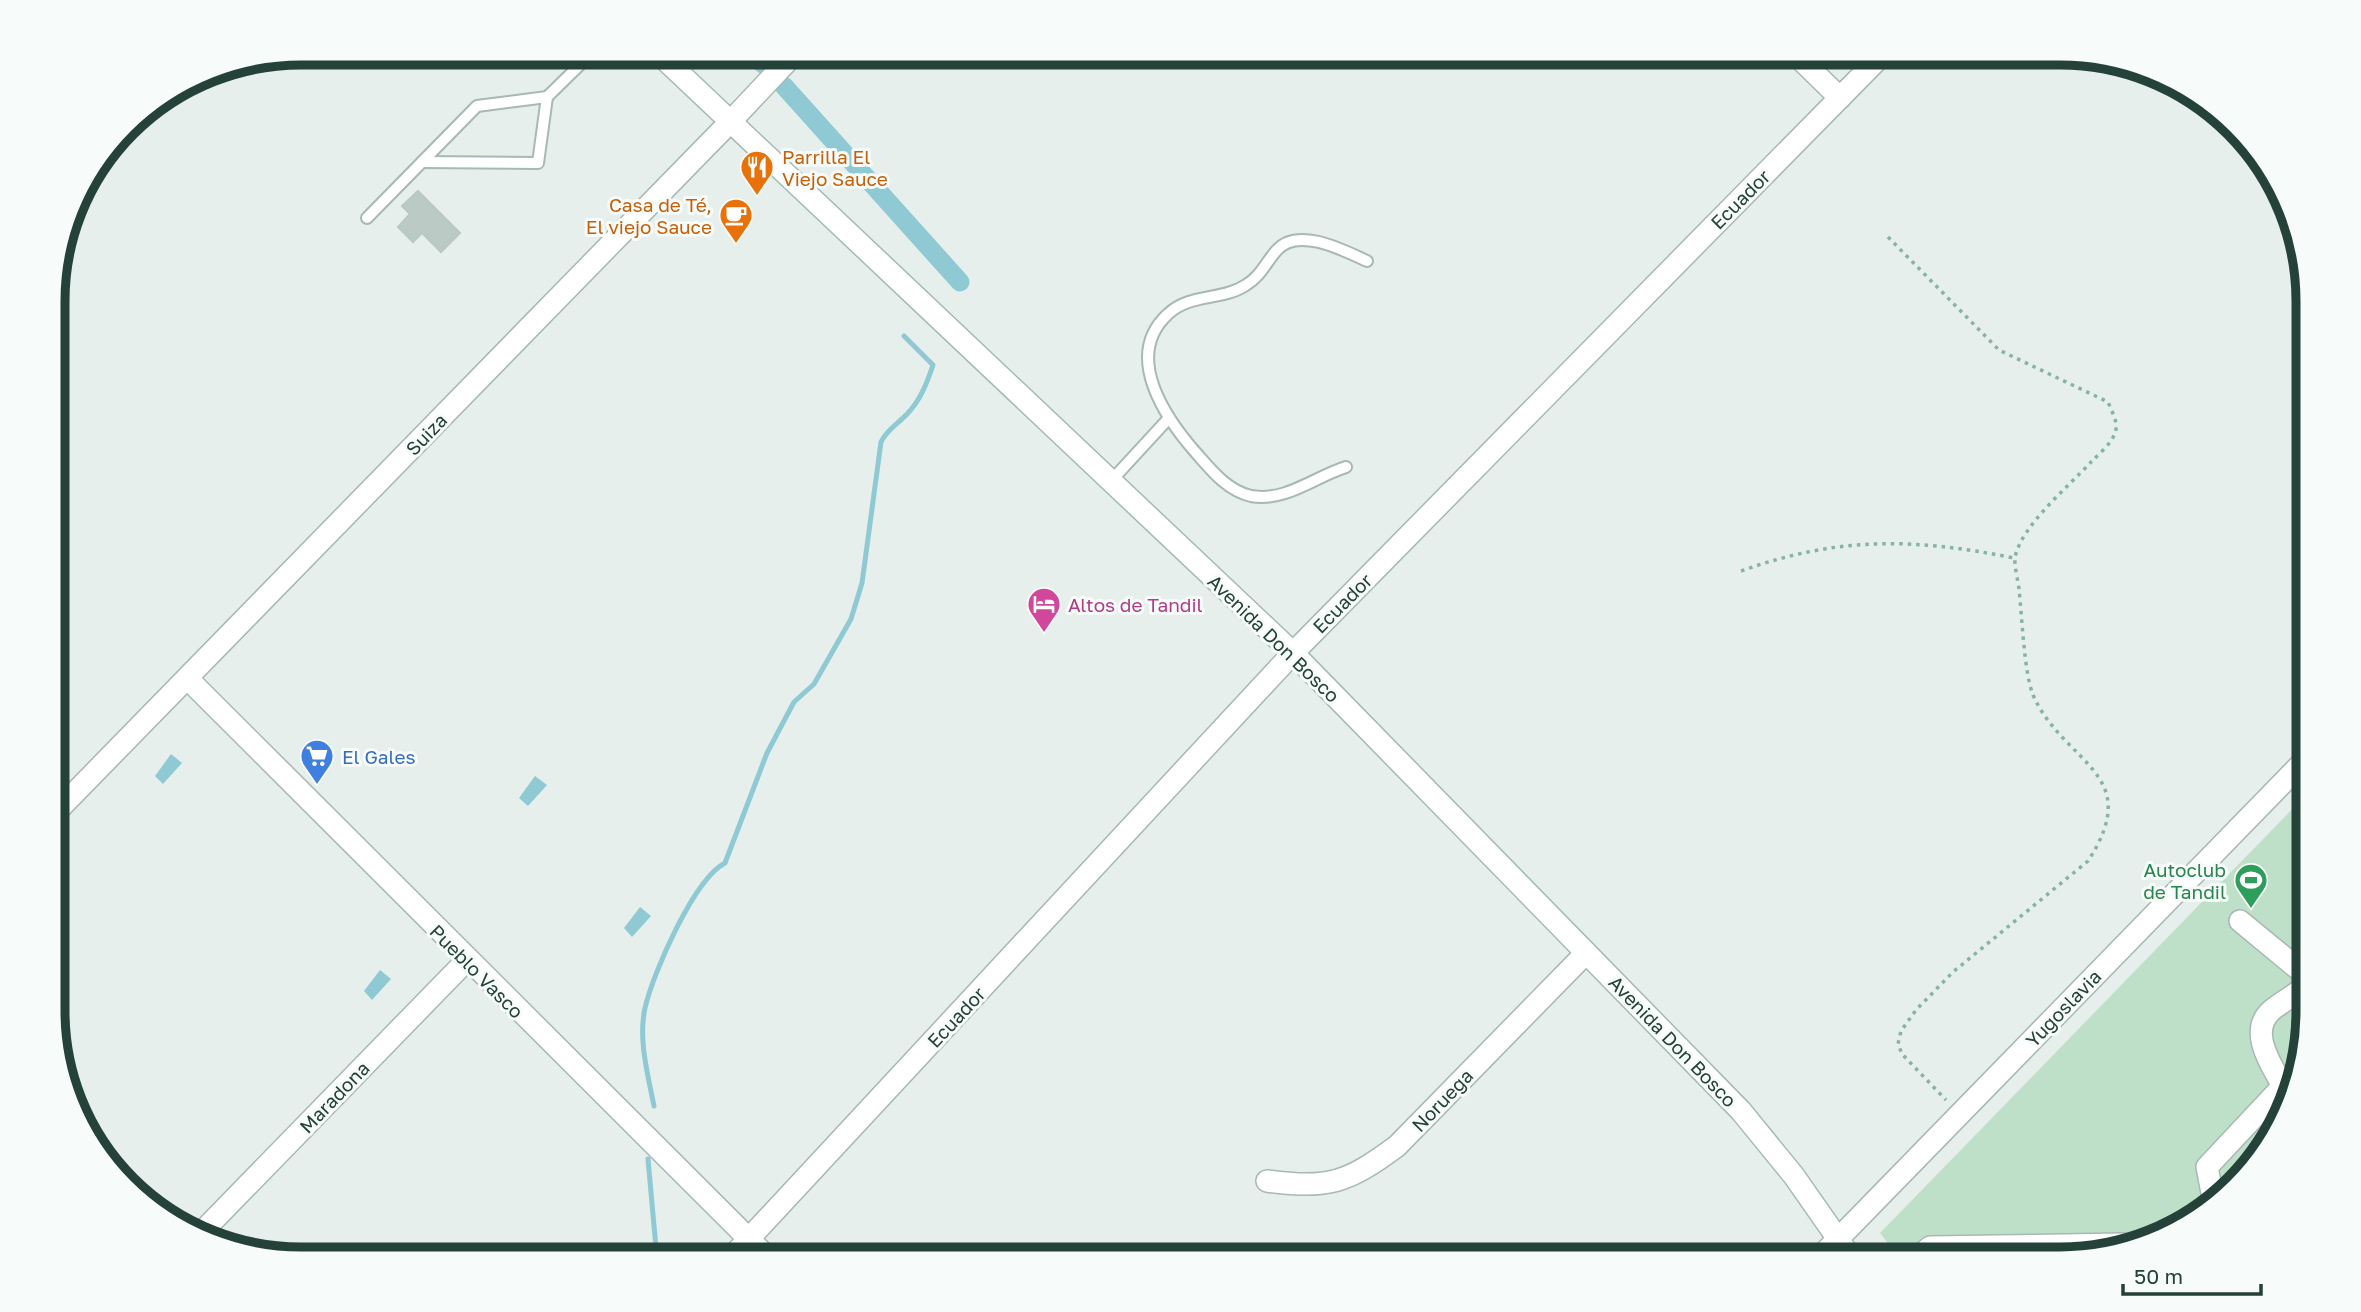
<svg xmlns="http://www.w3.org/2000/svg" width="2361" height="1312" viewBox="0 0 2361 1312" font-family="'Golos Text',sans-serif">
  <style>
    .green { fill: #bfe0c8 }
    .water { fill: #8ec9d4 }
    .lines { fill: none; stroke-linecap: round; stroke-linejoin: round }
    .stream { stroke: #8ec9d4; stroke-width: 5 }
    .canal { stroke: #8ec9d4; stroke-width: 19 }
    .building { fill: #bbcac4; stroke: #b8c9c2; stroke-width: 2 }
    .service-casing { stroke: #a8b8b2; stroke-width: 14 }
    .minor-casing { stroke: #a8b8b2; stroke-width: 24 }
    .tertiary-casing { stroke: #a8b8b2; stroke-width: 24 }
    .secondary-casing { stroke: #a4bbb3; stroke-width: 24 }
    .path { stroke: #86b3a5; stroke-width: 3.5; stroke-dasharray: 3.5 5; stroke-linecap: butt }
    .service { stroke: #fff; stroke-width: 10 }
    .minor { stroke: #fff; stroke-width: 21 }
    .tertiary { stroke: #fff; stroke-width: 21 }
    .secondary { stroke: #fff; stroke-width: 21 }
    .labels { text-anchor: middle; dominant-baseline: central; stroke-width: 6; stroke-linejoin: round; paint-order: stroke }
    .food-label { font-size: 19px; fill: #c56008; stroke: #f7fbf9; text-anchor: start }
    .street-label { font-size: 19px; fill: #24423a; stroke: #f7fbf9 }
    .hotel-label { font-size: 19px; fill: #b23c85; stroke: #f7fbf9; text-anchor: start }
    .shop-label { font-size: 19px; fill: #366cbe; stroke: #f7fbf9; text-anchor: start }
    .leisure-label { font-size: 19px; fill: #27864d; stroke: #f7fbf9; text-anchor: end }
    .rim { fill: none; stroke: #24423a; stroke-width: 9 }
  </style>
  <rect width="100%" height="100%" fill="#e6efeb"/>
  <path class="green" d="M2308 793V1027L2275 1135 2184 1226 2076 1259H1900L1880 1233Z"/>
  <g class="water">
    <path d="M171 754 182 763 163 784 155 776Z"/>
    <path d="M535 776 547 785 528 806 519 798Z"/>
    <path d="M640 907 651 916 632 937 624 928Z"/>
    <path d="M380 970 391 979 372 1000 364 991Z"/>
  </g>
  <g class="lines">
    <g class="stream">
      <path d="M654 1106C648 1075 638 1040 645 1008 653 973 694 879 725 863L767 753 794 702 814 684 851 619 862 583 881 442C887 429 898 424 907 414 920 401 927 383 933 365L904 336"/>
      <path d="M648 1159 657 1259"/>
    </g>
    <g class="canal">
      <path d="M752 53 763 64"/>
      <path d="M784 86 960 282"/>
    </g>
  </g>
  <path class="building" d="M418 191 460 233 441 252 422 233 413 242 398 227 410 214 402 206Z"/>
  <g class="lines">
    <defs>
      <g id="service">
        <path d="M422 162 538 163 547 97"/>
        <path d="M367 218 477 106 547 97 592 53"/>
        <path d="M1346 467C1314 477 1286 502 1251 496 1228 491 1212 471 1197 454 1166 419 1122 356 1168 314 1190 293 1222 301 1246 285 1261 276 1266 262 1277 250 1298 226 1345 251 1367 261"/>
        <path d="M1111 481 1169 418"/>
      </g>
      <g id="minor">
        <path d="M1794 53 1840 98"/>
        <path d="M731 121 795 53"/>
        <path d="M188 679 769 1259"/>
        <path d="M2240 921 2308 977"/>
        <path d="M1267 1181C1329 1189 1347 1183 1397 1146L1586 953"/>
        <path d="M2213 1198 2207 1167 2283 1086C2272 1066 2247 1031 2272 1010 2283 1001 2297 994 2308 984"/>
        <path d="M201 1233 467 960"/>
        <path d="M730 1259 1293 653 1884 53"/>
        <path d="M1818 1259 1838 1239"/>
        <path d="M1916 1259 1930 1247 2124 1244"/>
      </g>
      <g id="tertiary">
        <path d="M55 813 731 121"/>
        <path d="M1838 1239 2308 757"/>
      </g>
      <path id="secondary" d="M658 53 1293 653 1741 1111 1794 1176 1852 1259"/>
    </defs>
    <use href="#service" class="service-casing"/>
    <use href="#minor" class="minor-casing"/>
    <use href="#tertiary" class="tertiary-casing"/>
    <use href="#secondary" class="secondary-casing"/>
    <g class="path">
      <path d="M1888 237 1999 350 2108 402C2112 412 2119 423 2115 433 2111 444 2099 454 2091 462 2069 486 2022 525 2015 557 2014 566 2018 580 2019 589 2022 616 2024 672 2033 695 2064 765 2146 772 2088 861L1953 972 1916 1010 1901 1031 1898 1044 1902 1054 1946 1100"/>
      <path d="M1741 571C1839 536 1914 538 2014 558"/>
    </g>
    <use href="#service" class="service"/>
    <use href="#minor" class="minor"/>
    <use href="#tertiary" class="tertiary"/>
    <use href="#secondary" class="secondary"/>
  </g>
  <defs>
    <symbol id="restaurant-pin" viewBox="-11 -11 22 30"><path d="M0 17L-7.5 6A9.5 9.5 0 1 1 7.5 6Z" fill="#e8710a" stroke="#f7fbf9"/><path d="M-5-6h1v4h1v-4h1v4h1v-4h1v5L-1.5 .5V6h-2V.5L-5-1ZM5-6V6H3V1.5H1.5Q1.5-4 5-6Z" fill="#fff"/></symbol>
    <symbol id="cafe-pin" viewBox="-11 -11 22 30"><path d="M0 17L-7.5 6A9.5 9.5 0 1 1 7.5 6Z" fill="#e8710a" stroke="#f7fbf9"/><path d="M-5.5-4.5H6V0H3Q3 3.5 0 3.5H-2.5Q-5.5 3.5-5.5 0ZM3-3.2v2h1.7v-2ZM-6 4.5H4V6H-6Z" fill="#fff"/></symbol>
    <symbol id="hotel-pin" viewBox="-11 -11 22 30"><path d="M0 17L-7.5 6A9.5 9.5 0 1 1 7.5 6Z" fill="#d1479c" stroke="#f7fbf9"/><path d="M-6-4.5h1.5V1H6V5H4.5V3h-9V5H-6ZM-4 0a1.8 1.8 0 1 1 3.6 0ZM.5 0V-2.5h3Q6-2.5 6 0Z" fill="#fff"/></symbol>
    <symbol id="supermarket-pin" viewBox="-11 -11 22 30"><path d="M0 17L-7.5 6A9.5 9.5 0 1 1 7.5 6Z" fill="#3f7fe0" stroke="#f7fbf9"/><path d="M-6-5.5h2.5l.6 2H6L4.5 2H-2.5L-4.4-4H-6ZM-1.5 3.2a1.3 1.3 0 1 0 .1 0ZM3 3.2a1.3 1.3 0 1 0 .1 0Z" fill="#fff"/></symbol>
    <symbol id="stadium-pin" viewBox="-11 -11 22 30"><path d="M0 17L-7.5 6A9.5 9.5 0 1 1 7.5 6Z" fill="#2e9e5b" stroke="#f7fbf9"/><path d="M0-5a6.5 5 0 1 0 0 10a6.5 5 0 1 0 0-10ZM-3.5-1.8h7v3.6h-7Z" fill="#fff"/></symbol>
  </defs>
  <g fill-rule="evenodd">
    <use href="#restaurant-pin" x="738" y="148" width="38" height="52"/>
    <use href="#cafe-pin" x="717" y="196" width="38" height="52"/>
    <use href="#hotel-pin" x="1025" y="585" width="38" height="52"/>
    <use href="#supermarket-pin" x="298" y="737" width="38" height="52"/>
    <use href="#stadium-pin" x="2232" y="861" width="38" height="52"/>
  </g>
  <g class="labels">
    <g class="food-label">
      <text x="782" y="156">Parrilla El<tspan x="782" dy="22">Viejo Sauce</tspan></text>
      <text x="712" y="204" text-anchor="end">Casa de Té,<tspan x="712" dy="22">El viejo Sauce</tspan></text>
    </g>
    <g class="street-label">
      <text transform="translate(1740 199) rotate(-45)">Ecuador</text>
      <text transform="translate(426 434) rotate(-46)">Suiza</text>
      <text transform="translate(1342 603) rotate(-45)">Ecuador</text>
      <text transform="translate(1274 638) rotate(44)">Avenida Don Bosco</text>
      <text transform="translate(477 971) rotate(45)">Pueblo Vasco</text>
      <text transform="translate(2063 1008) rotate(-46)">Yugoslavia</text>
      <text transform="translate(956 1017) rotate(-47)">Ecuador</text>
      <text transform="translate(1673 1041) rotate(46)">Avenida Don Bosco</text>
      <text transform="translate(334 1097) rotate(-46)">Maradona</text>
      <text transform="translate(1442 1100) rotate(-46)">Noruega</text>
    </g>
    <g class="hotel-label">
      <text x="1068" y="604">Altos de Tandil</text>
    </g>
    <g class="shop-label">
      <text x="342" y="756">El Gales</text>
    </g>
    <g class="leisure-label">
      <text x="2226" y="869">Autoclub<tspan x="2226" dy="22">de Tandil</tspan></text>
    </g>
  </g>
  <path d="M0 0H2361V1312H0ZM301 65H2060A236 236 0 0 1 2296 301V1011A236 236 0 0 1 2060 1247H301A236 236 0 0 1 65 1011V301A236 236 0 0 1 301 65Z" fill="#f7fbf9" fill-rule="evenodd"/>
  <path class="rim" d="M301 65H2060A236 236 0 0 1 2296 301V1011A236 236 0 0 1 2060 1247H301A236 236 0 0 1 65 1011V301A236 236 0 0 1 301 65Z"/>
  <path d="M2123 1284v10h138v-10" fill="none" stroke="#24423a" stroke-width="3.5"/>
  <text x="2134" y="1284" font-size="21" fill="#24423a" stroke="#f7fbf9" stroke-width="5" paint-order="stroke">50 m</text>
</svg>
